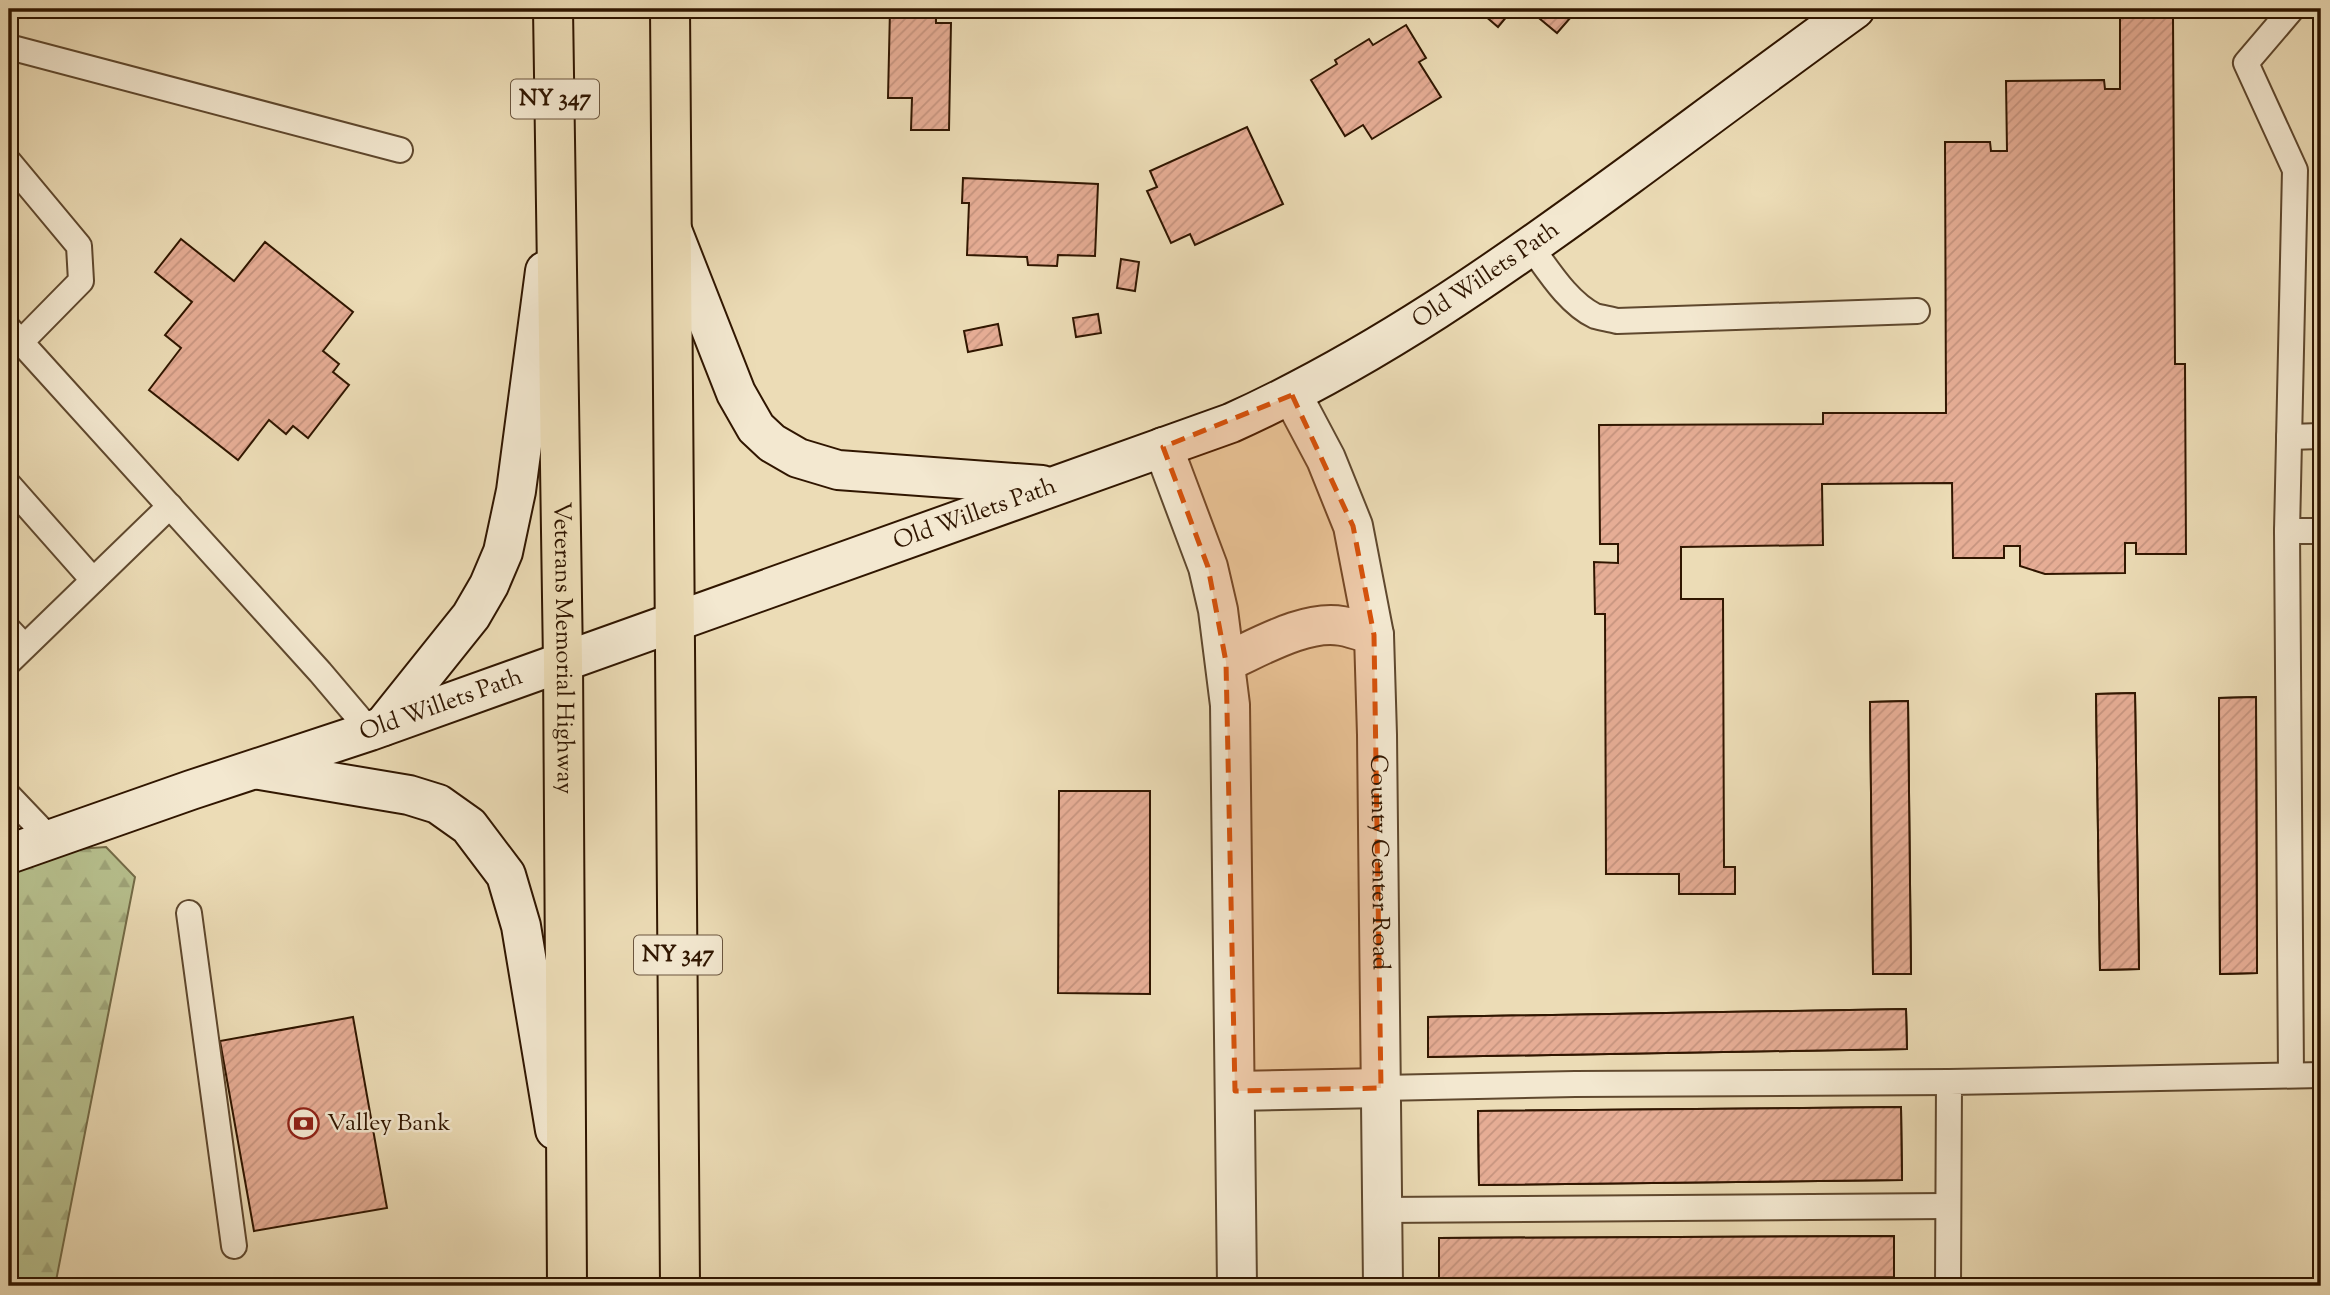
<svg xmlns="http://www.w3.org/2000/svg" width="2330" height="1295" viewBox="0 0 2330 1295" font-family="'Sorts Mill Goudy',serif">
  <style>
    .forest { fill: url(#forest-firs); stroke: #746b47; stroke-width: 2 }
    .lines { fill: none; stroke-linecap: round; stroke-linejoin: round }
    .stream { stroke: #6f7a67; stroke-width: 12 }
    .building { fill: url(#building-hatch); stroke: #301600; stroke-width: 2 }
    .lane-casing { stroke: #5f482e; stroke-width: 28 }
    .street-casing { stroke: #5f482e; stroke-width: 42 }
    .secondary-casing { stroke: #301600; stroke-width: 42 }
    .highway-casing { stroke: #301600; stroke-width: 42 }
    .lane { stroke: #f3e8d0; stroke-width: 24 }
    .street { stroke: #f3e8d0; stroke-width: 38 }
    .secondary { stroke: #f3e8d0; stroke-width: 38 }
    .highway { stroke: #ecdcb6; stroke-width: 38 }
    .marked { fill: #d6520b; fill-opacity: 0.2; stroke: #d6520b; stroke-width: 5; stroke-dasharray: 14 9; stroke-linejoin: round }
    .labels { text-anchor: middle; dominant-baseline: central; stroke-width: 5; stroke-linejoin: round; paint-order: stroke }
    .shield { fill: #f3e8d0; stroke: #6a553e; stroke-width: 2 }
    .shield-label { font-size: 23px; font-weight: bold; fill: #301600 }
    .street-label { font-size: 24px; fill: #301600; stroke: #f3e8d0 }
    .poi-label { font-size: 24px; fill: #301600; stroke: #f3e8d0; text-anchor: start }
  </style>
  <defs>
    <pattern id="forest-firs" width="22" height="20" patternUnits="userSpaceOnUse" patternTransform="scale(1.75)"><rect width="22" height="20" fill="#b7c08e"/><path d="M5 1l3.5 6h-7zM16 11l3.5 6h-7z" fill="#9ea479"/></pattern>
    <pattern id="building-hatch" width="6" height="6" patternUnits="userSpaceOnUse" patternTransform="scale(1.75)"><rect width="6" height="6" fill="#e6ad95"/><path d="M-1 1l2-2M0 6l6-6M5 7l2-2" fill="none" stroke="#c6947f"/></pattern>
  </defs>
  <rect width="100%" height="100%" fill="#ecdcb6"/>
  <filter id="stains"><feTurbulence type="fractalNoise" baseFrequency=".00286" numOctaves="4"/><feColorMatrix values="0 0 0 0 .2 0 0 0 0 .09 0 0 0 0 .02 0 0 0 .5 -.17"/></filter>
  <radialGradient id="worn" r=".72"><stop offset=".6" stop-color="#630" stop-opacity="0"/><stop offset="1" stop-color="#630" stop-opacity=".3"/></radialGradient>
  <path class="forest" d="M106 847 135 877 55 1286H9V871L77 849Z"/>
  <g class="lines">
    <path class="stream" d="M9 1256V1259"/>
  </g>
  <g class="building">
    <path d="M890 9H936V23H951L949 130H911L912 98H888Z"/>
    <path d="M1477 9H1513L1498 27Z"/>
    <path d="M1528 9H1578L1557 33Z"/>
    <path d="M2120 18H2173L2175 364H2185L2186 554H2136V543H2125V573L2045 574 2020 566V546H2004V558H1953L1952 483 1822 484 1823 545 1681 547V599H1723L1724 867H1735V894H1679V874H1606L1605 614H1595L1594 562 1618 563V544H1600L1599 425 1823 424V413H1946L1945 142H1990L1991 151H2007L2006 81 2104 80 2105 89H2120Z"/>
    <path d="M1406 25 1426 58 1419 62 1441 97 1372 139 1363 125 1345 136 1311 80 1337 64 1335 60 1369 39 1373 45Z"/>
    <path d="M1247 127 1283 204 1195 245 1190 234 1171 243 1147 191 1157 187 1150 171Z"/>
    <path d="M963 178 1098 184 1095 256 1058 255 1057 266 1028 265 1027 257 967 255 969 203H962Z"/>
    <path d="M181 239 234 281 265 242 353 312 323 351 339 364 333 372 349 385 308 438 293 426 286 434 269 420 238 460 149 390 181 348 165 335 192 302 155 272Z"/>
    <path d="M1121 259 1139 262 1135 291 1117 288Z"/>
    <path d="M1098 314 1101 333 1076 337 1073 318Z"/>
    <path d="M998 324 1002 345 968 352 964 331Z"/>
    <path d="M2135 693 2139 969 2100 970 2096 694Z"/>
    <path d="M2135 693 2139 969 2100 970 2096 694Z"/>
    <path d="M2256 697 2257 973 2220 974 2219 698Z"/>
    <path d="M2256 697 2257 973 2220 974 2219 698Z"/>
    <path d="M1908 701 1911 974H1873L1870 702Z"/>
    <path d="M1908 701 1911 974H1873L1870 702Z"/>
    <path d="M1059 791H1150V994L1058 993Z"/>
    <path d="M1906 1009 1907 1049 1428 1057V1017Z"/>
    <path d="M1906 1009 1907 1049 1428 1057V1017Z"/>
    <path d="M353 1017 387 1208 254 1231 220 1041Z"/>
    <path d="M1901 1107 1902 1180 1479 1185 1478 1111Z"/>
    <path d="M1901 1107 1902 1180 1479 1185 1478 1111Z"/>
    <path d="M1894 1236V1277L1439 1278V1238Z"/>
    <path d="M1894 1236V1277L1439 1278V1238Z"/>
  </g>
  <g class="lines">
    <defs>
      <g id="lane">
        <path d="M9 47 400 150"/>
        <path d="M9 162 79 246 81 281 21 342"/>
        <path d="M1531 247C1548 270 1568 303 1595 316 1602 318 1610 319 1617 321L1917 311"/>
        <path d="M9 329 320 672 370 731"/>
        <path d="M2289 437 2321 436"/>
        <path d="M9 485 93 580"/>
        <path d="M2287 531 2295 170 2246 63 2292 9"/>
        <path d="M9 630 24 646"/>
        <path d="M9 662 170 506"/>
        <path d="M9 796 51 840"/>
        <path d="M189 913 234 1246"/>
        <path d="M2291 1075 2287 531H2321"/>
        <path d="M1381 1088 1575 1084 1949 1082"/>
        <path d="M1382 1210 1948 1206"/>
        <path d="M1948 1286 1949 1082 2321 1075"/>
      </g>
      <g id="street">
        <path id="s1" d="M1292 395 1326 459 1353 526 1374 635 1377 735 1383 1286"/>
        <path d="M1163 447 1208 567 1218 610 1230 705 1237 1286"/>
        <path d="M1226 662C1258 648 1306 619 1342 626 1353 628 1364 632 1374 635"/>
        <path d="M1235 1091 1381 1088"/>
      </g>
      <g id="secondary">
        <path d="M672 230 736 393 756 428 772 443 798 458 838 470 1042 485"/>
        <path d="M383 726 471 616 489 585 503 552 516 491 545 271"/>
        <path d="M260 770 409 795 438 804 469 826 506 875 521 926 555 1130"/>
        <path id="s2" d="M9 854 191 790 370 731 1231 423C1375 358 1501 269 1628 176 1704 120 1779 64 1855 9"/>
      </g>
      <g id="highway">
        <path id="s3" d="M553 9 563 662 567 1286"/>
        <path d="M670 9 680 1286"/>
      </g>
    </defs>
    <use href="#lane" class="lane-casing"/>
    <use href="#street" class="street-casing"/>
    <use href="#secondary" class="secondary-casing"/>
    <use href="#highway" class="highway-casing"/>
    <use href="#lane" class="lane"/>
    <use href="#street" class="street"/>
    <use href="#secondary" class="secondary"/>
    <use href="#highway" class="highway"/>
  </g>
  <path class="marked" d="M1292 395 1353 526 1374 635 1381 1088 1235 1091 1226 662 1208 567 1163 447Z"/>
  <defs>
    <symbol id="bank-ring" viewBox="-11 -11 22 22"><circle r="9.5" fill="#f3e8d0" stroke="#8f2418" stroke-width="1.5"/><path d="M-6-4H6V4H-6ZM0-2.3a2.3 2.3 0 1 0 0 4.6a2.3 2.3 0 1 0 0-4.6Z" fill="#8f2418"/></symbol>
  </defs>
  <g fill-rule="evenodd">
    <use href="#bank-ring" x="286" y="1106" width="35" height="35"/>
  </g>
  <g class="labels">
    <g class="shield">
      <rect x="511" y="79.5" width="88" height="39" rx="5"/>
      <rect x="634" y="935.5" width="88" height="39" rx="5"/>
    </g>
    <g class="shield-label">
      <text x="555" y="99">NY 347</text>
      <text x="678" y="955">NY 347</text>
    </g>
    <g class="street-label">
      <text stroke="none"><textPath href="#s2" startOffset="1591">Old Willets Path</textPath></text>
      <text stroke="none"><textPath href="#s2" startOffset="1024">Old Willets Path</textPath></text>
      <text stroke="none"><textPath href="#s3" startOffset="639">Veterans Memorial Highway</textPath></text>
      <text stroke="none"><textPath href="#s2" startOffset="457">Old Willets Path</textPath></text>
      <text stroke="none"><textPath href="#s1" startOffset="483">County Center Road</textPath></text>
    </g>
    <g class="poi-label">
      <text x="327" y="1124">Valley Bank</text>
    </g>
  </g>
  <rect width="2330" height="1295" fill="none" stroke="#ecdcb6" stroke-width="35"/>
  <rect x="10" y="10" width="2309" height="1274" fill="none" stroke="#301600" stroke-width="3.5"/>
  <rect x="18" y="18" width="2295" height="1260" fill="none" stroke="#301600" stroke-width="2"/>
  <rect width="100%" height="100%" filter="url(#stains)"/>
  <rect width="100%" height="100%" fill="url(#worn)"/>
</svg>
